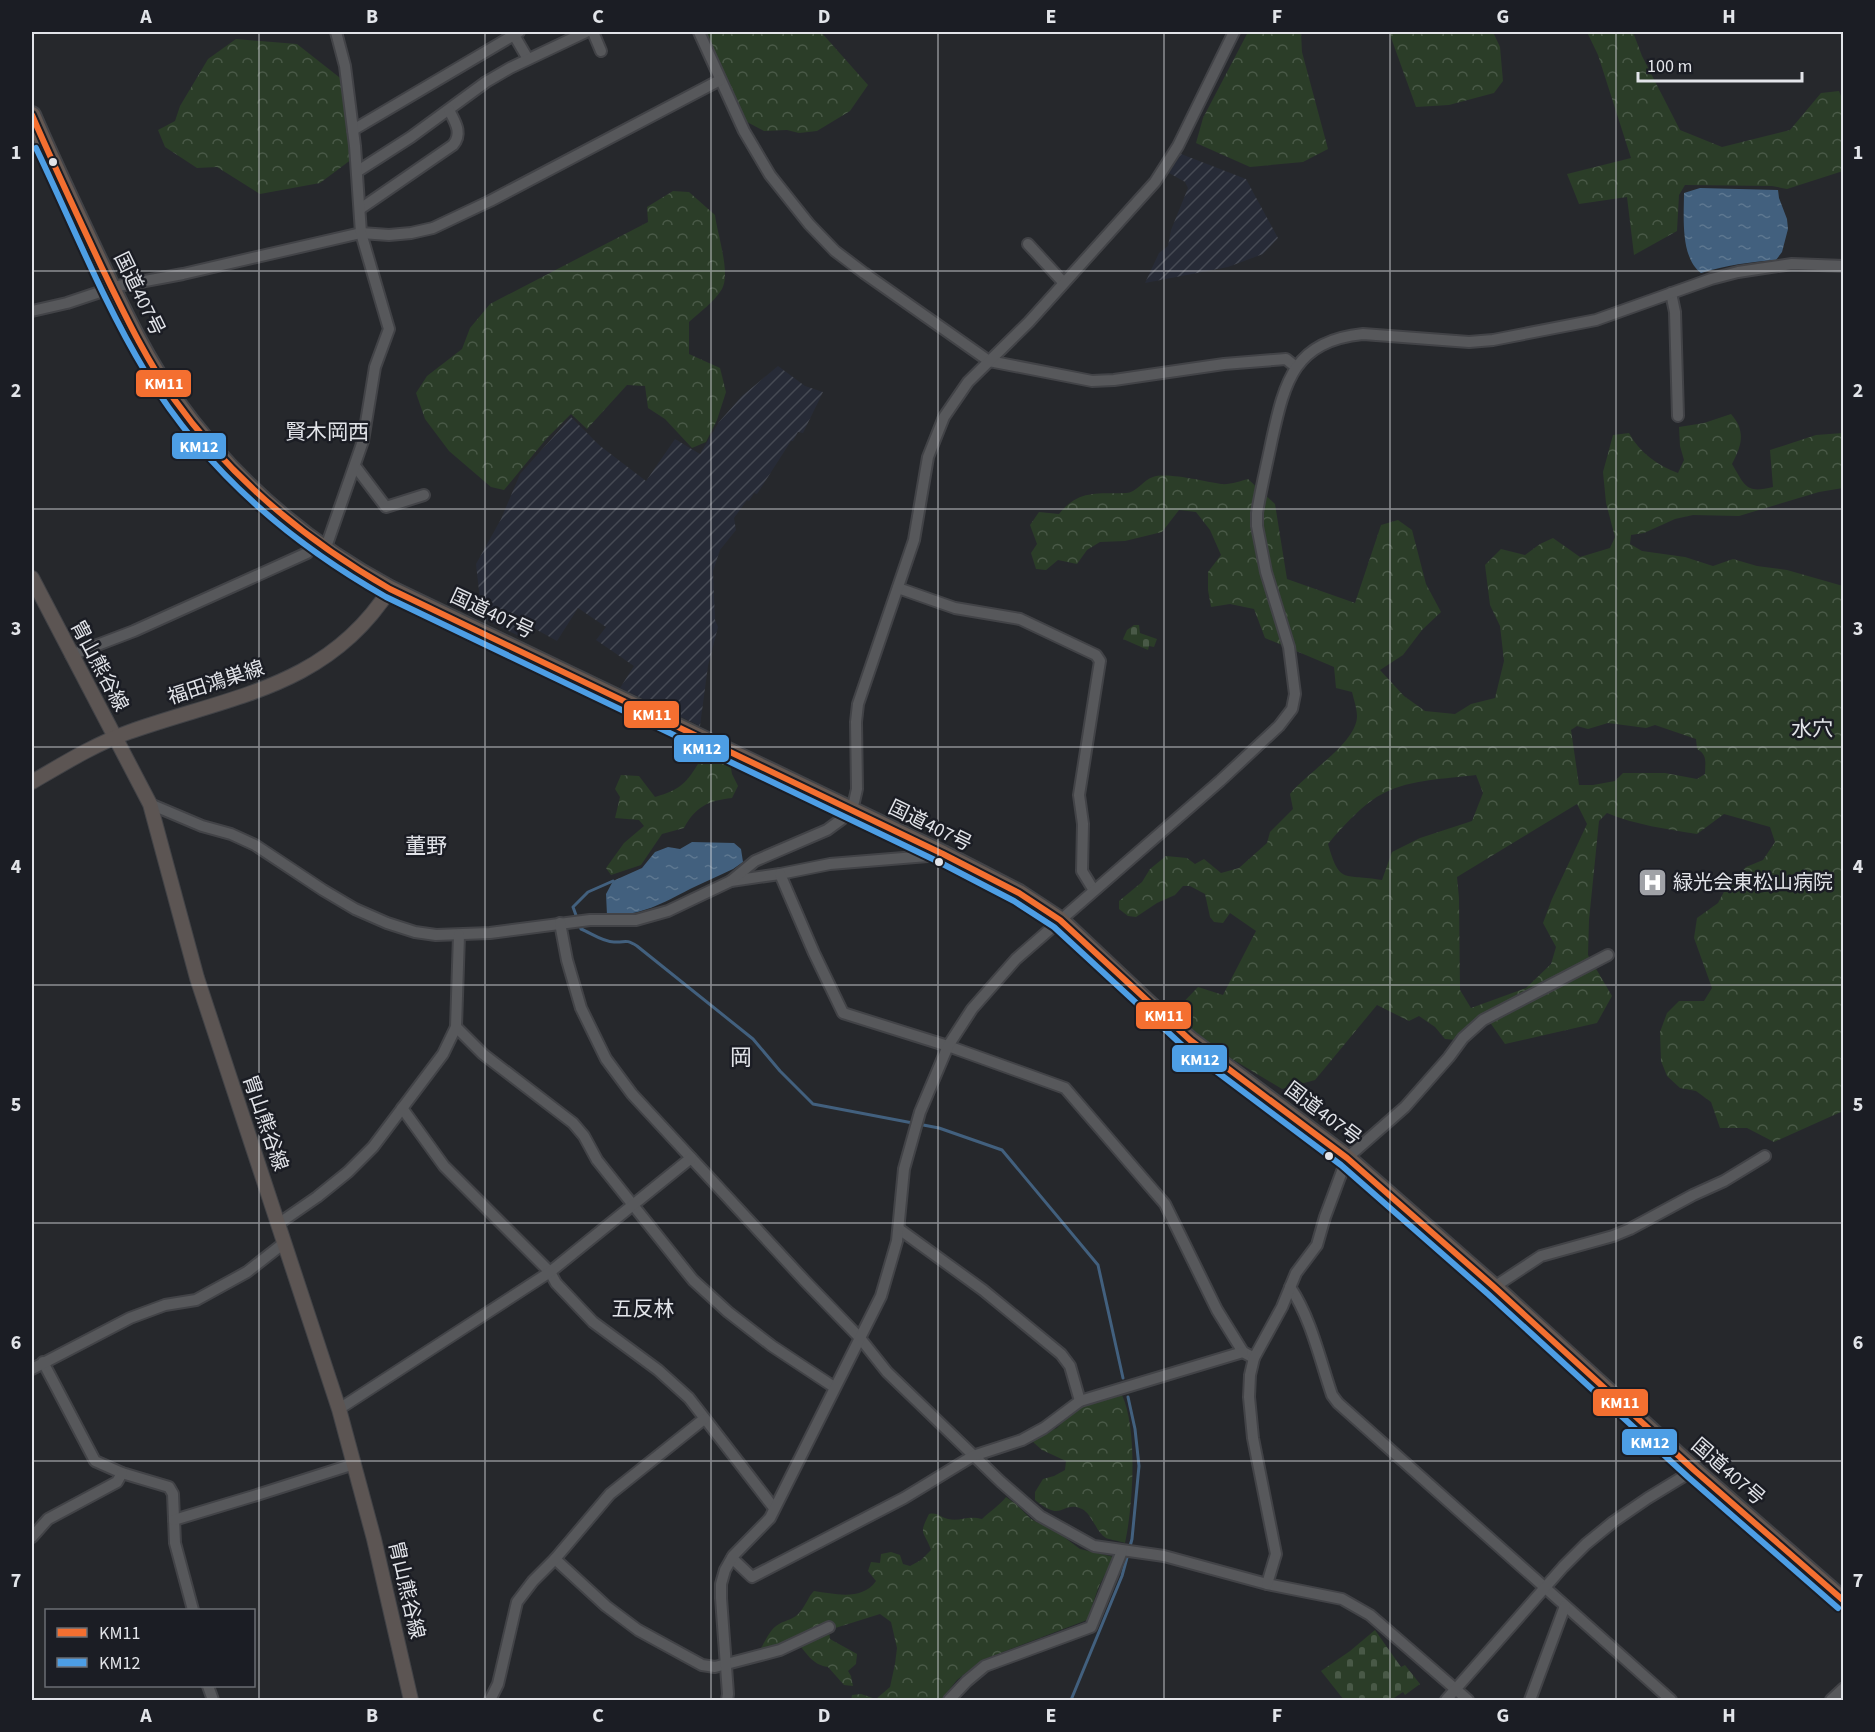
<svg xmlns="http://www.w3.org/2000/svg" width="1875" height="1732" viewBox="0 0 1875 1732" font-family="'Source Sans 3','Noto Sans JP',sans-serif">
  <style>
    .industrial { fill: url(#industrial-furrows) }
    .forest { fill: url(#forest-crowns); fill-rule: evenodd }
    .cemetery { fill: url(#cemetery-stones) }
    .water { fill: url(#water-ripples) }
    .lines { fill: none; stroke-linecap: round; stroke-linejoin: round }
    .stream { stroke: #42607e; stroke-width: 3 }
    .minor-casing { stroke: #424347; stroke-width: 14 }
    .major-casing { stroke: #424347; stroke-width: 16 }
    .highway-casing { stroke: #424347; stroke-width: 20 }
    .minor { stroke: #57585b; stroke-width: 10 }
    .major { stroke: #5c5553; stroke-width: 14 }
    .highway { stroke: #645852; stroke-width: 16 }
    .bus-1-casing { stroke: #1b1d24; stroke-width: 10 }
    .bus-2-casing { stroke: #1b1d24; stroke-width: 10 }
    .bus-1 { stroke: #f46f30; stroke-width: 6 }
    .bus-2 { stroke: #4d9ee5; stroke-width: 6 }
    .grid { fill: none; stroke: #e2e4e9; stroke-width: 1.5; stroke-opacity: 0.55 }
    .bus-dot { fill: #e2e4e9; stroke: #1b1d24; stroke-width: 2 }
    .labels { text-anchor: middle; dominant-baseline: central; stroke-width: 5; stroke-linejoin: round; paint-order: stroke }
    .street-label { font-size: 20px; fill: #e2e4e9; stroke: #1b1d24 }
    .poi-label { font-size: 20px; fill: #e2e4e9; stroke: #1b1d24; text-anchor: start }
    .neighbourhood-label { font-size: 21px; fill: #e2e4e9; stroke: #1b1d24 }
    .quarter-label { font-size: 22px; fill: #e2e4e9; stroke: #1b1d24 }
    .line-badge { stroke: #1b1d24; stroke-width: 2 }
    .badge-label { font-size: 16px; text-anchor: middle; font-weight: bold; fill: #fff }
    .neatline { fill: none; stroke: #e2e4e9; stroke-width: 2 }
    .grid-label { font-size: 20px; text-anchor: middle; font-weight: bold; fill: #e2e4e9 }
  </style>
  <defs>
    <pattern id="industrial-furrows" width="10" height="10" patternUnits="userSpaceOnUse" patternTransform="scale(1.5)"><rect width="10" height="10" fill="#272b37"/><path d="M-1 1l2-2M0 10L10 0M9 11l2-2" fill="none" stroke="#464a54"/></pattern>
    <pattern id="forest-crowns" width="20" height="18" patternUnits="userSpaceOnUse" patternTransform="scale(1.5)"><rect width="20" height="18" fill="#2b3d28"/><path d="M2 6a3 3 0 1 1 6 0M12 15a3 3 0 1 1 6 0" fill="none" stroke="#495947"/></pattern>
    <pattern id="cemetery-stones" width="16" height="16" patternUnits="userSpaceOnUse" patternTransform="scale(1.5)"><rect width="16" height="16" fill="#2b3d28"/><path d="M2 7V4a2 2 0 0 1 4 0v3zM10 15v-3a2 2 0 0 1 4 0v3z" fill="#495947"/></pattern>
    <pattern id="water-ripples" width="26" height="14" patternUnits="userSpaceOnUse" patternTransform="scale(1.5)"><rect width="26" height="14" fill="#42607e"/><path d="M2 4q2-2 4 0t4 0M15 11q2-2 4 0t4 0" fill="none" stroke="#5d7790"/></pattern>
  </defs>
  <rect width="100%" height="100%" fill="#26282c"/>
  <g class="industrial">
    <path d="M1181 154 1246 179 1278 238 1263 254 1228 267 1145 283 1159 253 1168 246 1171 230 1188 188 1185 182 1169 173Z"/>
    <path d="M778 366 805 386 823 392 803 433 798 432 793 441H791L757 494 754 493 749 501 747 500 734 518 736 530 720 550 713 571 715 620 718 627 708 666 700 726 620 688 634 666 596 640 606 627 578 608 557 641 528 625 521 637 482 618 476 564 501 519 520 474 571 417 599 445 646 481 675 439 700 454 719 422 742 396Z"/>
  </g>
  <g class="forest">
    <path d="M706 32H821L868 85 850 111 817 131 799 133 787 130 764 131 747 122Z"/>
    <path d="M1248 32H1301L1302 52 1328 149 1303 162 1250 167 1196 143 1203 118Z"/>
    <path d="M1389 32H1493L1500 47 1503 81 1494 93 1449 105 1416 107Z"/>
    <path d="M1587 32H1633L1642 56 1680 130 1722 147 1790 130 1821 93 1839 91 1843 101V171L1787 189 1772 186 1685 185 1679 195 1677 231 1634 255 1627 197 1579 204 1567 174 1631 158 1598 55Z"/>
    <path d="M236 39 297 44 344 81 352 159 320 183 260 194 217 167 197 168 165 147 158 130 175 121 180 106 208 59Z"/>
    <path d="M673 191 689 192 715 215C717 233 731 273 722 289 714 302 700 312 689 322V354L720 368 726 392 717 420 706 442 692 448 665 419 648 408 645 386 627 385 587 429 571 414 547 438 504 490 491 487 449 451 425 419 416 393 427 376 462 349 470 328 490 304 648 222 647 207Z"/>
    <path d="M1731 414C1746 431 1742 445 1732 464 1745 486 1746 494 1773 487L1770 450 1816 435 1843 433V488L1819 492 1739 516 1693 515 1675 519 1644 533 1631 535 1630 544 1642 551 1685 557 1713 566 1733 559 1757 566 1787 570 1843 586V1111L1774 1142 1747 1128H1720L1711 1102 1696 1091 1680 1088 1667 1076 1661 1061 1660 1032 1667 1013 1679 1001H1704L1712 988 1694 938 1697 918 1718 903 1727 886 1746 867 1763 860 1775 842 1770 827 1724 814 1697 834C1666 829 1636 825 1607 813L1599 821 1589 920 1588 955 1612 996 1597 1023 1505 1044 1489 1021 1456 1040 1445 1039 1435 1027 1419 1016 1409 1021 1377 1005 1315 1080 1282 1089 1217 1050 1173 1013 1198 987 1223 995 1256 931 1230 913 1223 923 1214 922 1210 917 1205 894 1190 886H1183L1175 895 1157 903 1136 917 1128 916 1119 909V901L1142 882 1150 869 1166 856 1187 858 1195 864 1204 859 1221 873 1239 868 1267 843 1270 832 1293 809 1290 794C1306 773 1357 743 1357 716 1357 709 1354 700 1352 692L1336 688 1334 667 1265 638 1254 609 1230 604 1211 607 1208 590V572L1221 555 1210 530 1196 512 1179 510 1162 532 1125 541 1100 542 1087 550 1077 564 1058 560 1046 570 1036 569 1031 553 1037 544 1030 525 1039 512 1059 514C1079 489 1097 494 1126 493 1136 493 1143 480 1153 477 1167 472 1206 482 1221 484 1230 485 1240 481 1248 479L1275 504 1287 579 1355 603 1381 525 1398 520 1412 530 1426 584 1441 612 1422 630 1403 655 1380 670 1404 696 1425 711 1455 714 1471 704 1495 698 1504 661 1500 626 1490 605 1485 565 1501 549 1525 555 1540 544 1553 538 1580 557 1610 548 1615 537 1606 503 1603 472 1613 435 1629 433C1639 452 1658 466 1678 473L1684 460 1680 446 1679 427 1704 423ZM1608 723 1646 728 1655 725 1696 739 1697 749C1708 755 1705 763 1705 774L1697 779 1665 773H1623L1615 781 1593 785H1579L1571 730 1577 726 1588 729ZM1476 775 1483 793 1472 821 1420 838 1392 852 1382 880C1344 873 1340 886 1328 844 1341 828 1365 802 1384 793 1412 779 1445 779 1476 775ZM1577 804 1587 824 1552 899 1543 923 1556 947 1551 964 1526 988 1471 1008 1460 990 1459 898 1457 877Z"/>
    <path d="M709 755 717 756 730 763 732 774 738 786 732 798C708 801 696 806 684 828L662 834 641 865 611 875 606 868 624 843 644 826 639 820 615 818 620 797 615 789 621 775 639 776 655 797C683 789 688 781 702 757Z"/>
    <path d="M1122 1395C1138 1429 1133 1506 1125 1543 1119 1541 1111 1540 1106 1538 1096 1532 1092 1514 1082 1509 1061 1500 1064 1524 1035 1500V1492L1043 1479 1054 1476 1065 1470 1066 1461 1042 1450 1033 1442 1040 1436 1057 1428 1070 1414 1084 1404Z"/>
    <path d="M1006 1497 1016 1504 1031 1519 1060 1534 1080 1549 1114 1557 1099 1586 1087 1620 982 1660 957 1680 941 1700H851L852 1695 861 1694 876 1699 890 1687 895 1664 897 1648 891 1622 880 1614 829 1630 830 1639 857 1654 856 1664 848 1671 851 1676 853 1686 844 1685 828 1667C812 1665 806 1652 796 1641L766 1650 761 1648C766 1640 770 1629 779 1624 786 1620 795 1619 800 1612 806 1605 808 1597 814 1591 835 1594 862 1601 876 1581L868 1571 871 1562 880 1563 881 1554 891 1552 900 1555 903 1564 910 1566 921 1560 931 1550C924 1530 918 1536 929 1514 937 1512 940 1517 948 1519 960 1522 967 1515 982 1519 990 1511 999 1506 1006 1497Z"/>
  </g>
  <g class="cemetery">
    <path d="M1134 625H1139L1140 633 1157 639 1154 647 1149 646 1148 650 1123 639 1127 630Z"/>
    <path d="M1375 1630 1401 1667 1405 1665 1420 1684 1405 1695 1403 1692 1391 1700H1344L1321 1671 1350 1651Z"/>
  </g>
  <g class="water">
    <path d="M1700 188 1778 190 1779 198 1787 219 1788 229 1782 252 1776 260C1750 262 1726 265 1701 273 1680 257 1684 217 1684 193Z"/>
    <path d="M692 842 734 843 741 849 743 862 733 869C719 876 704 882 690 889 661 904 641 916 607 915L606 894 613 881 642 868 655 852 668 847 680 849Z"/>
  </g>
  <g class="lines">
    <g class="stream">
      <path d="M613 881 588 892 573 907 581 929C591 933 603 942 614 942 626 943 624 938 637 946L753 1039 780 1071 813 1104 939 1128 1002 1150 1098 1265 1123 1378"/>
      <path d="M1071 1700 1122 1576 1132 1539 1139 1466 1135 1429 1128 1397"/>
    </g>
    <defs>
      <g id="minor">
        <path d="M593 32 601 51"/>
        <path d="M699 32 744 131 770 175 809 224 835 251 864 273 989 361 1092 381 1114 380 1224 364 1286 359 1296 367"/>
        <path d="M514 35 528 59"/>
        <path d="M353 130 519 32"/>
        <path d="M358 171 411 137 486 82 510 68 586 32"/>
        <path d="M360 209 453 145C463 133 455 122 449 110"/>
        <path d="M1028 244 1063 282"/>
        <path d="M1671 293 1675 312 1678 416"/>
        <path d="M32 311 67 303 118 286 183 274 361 233 389 235 411 233 433 228 490 201 720 80"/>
        <path d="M355 466 386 507 424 495"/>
        <path d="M325 550 363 441 375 367 389 329 361 233 355 146 345 66 336 32"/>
        <path d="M898 588 955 608 1020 619 1096 655 1100 661 1079 795 1083 824 1082 871 1093 889"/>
        <path d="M71 655 134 631 307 553 316 543"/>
        <path d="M150 804 202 826 231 834 255 845 323 890 355 909 387 923 415 932 436 935 490 933 590 920H636L668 911 731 881 780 874 830 864 940 855"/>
        <path d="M780 874 814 953 843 1013 948 1046 1065 1088 1165 1204 1217 1310 1243 1352 1254 1358"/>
        <path d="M731 881 755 861 827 830 842 819 849 810 854 802 857 789 856 722 858 704 914 540 928 457 944 417 968 382 1029 322 1155 182 1178 146 1234 32"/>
        <path d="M560 923 567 960 581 1008 606 1059 632 1094 805 1281 860 1338 887 1372 1001 1482 1040 1516 1094 1546 1164 1556 1267 1584 1342 1599 1370 1615 1468 1700"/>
        <path d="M456 1027 483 1054 573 1123 584 1136 597 1160 693 1280 728 1312 772 1346 834 1387"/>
        <path d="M402 1108 444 1166 550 1272 556 1283 593 1322 658 1370 689 1398 774 1508"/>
        <path d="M278 1224 317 1197 348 1172 373 1147 443 1054 456 1027 459 935"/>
        <path d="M899 1229 983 1290 1061 1354 1070 1366 1080 1401"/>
        <path d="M1290 1287C1311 1318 1320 1360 1332 1395L1338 1403 1671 1700"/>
        <path d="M1494 1287 1541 1256 1613 1236 1630 1229 1693 1195 1724 1181 1765 1156"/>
        <path d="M43 1362 95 1461 122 1473 169 1487 173 1494 175 1543 193 1610"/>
        <path d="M32 1369 130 1318 165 1305 196 1300 247 1272 284 1243"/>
        <path d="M339 1409 550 1272 691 1158"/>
        <path d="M174 1520 260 1494 354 1464"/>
        <path d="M32 1537 48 1519 117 1482 122 1473"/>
        <path d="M732 1558 752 1577 904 1498 973 1456 1022 1440 1044 1428 1080 1401 1243 1352"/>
        <path d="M555 1559 606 1606 638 1630 702 1665 715 1667 780 1650 829 1627"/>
        <path d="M1267 1584 1276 1554 1253 1438 1249 1397 1250 1375 1254 1358 1282 1307 1296 1273 1317 1245 1325 1217 1347 1158 1405 1107 1449 1057 1463 1038 1483 1020 1608 955"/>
        <path d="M208 1686 213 1700"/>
        <path d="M490 1700 498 1684 517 1602 533 1581 555 1559 610 1494 704 1419"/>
        <path d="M727 1700 728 1694 721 1598V1584L725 1570 733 1556 770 1518 881 1296 897 1241 904 1169 920 1112 948 1046 972 1009 1016 959 1220 781 1279 726 1292 709 1295 694 1289 647 1266 572 1257 526V513C1261 488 1267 464 1272 439 1285 381 1294 341 1363 334L1469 342 1493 340 1596 320 1711 279 1738 272 1792 264 1844 266"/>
        <path d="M949 1700 967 1681 985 1666 1091 1627 1122 1551"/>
        <path d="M1446 1700 1563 1567 1586 1544 1613 1522 1648 1498 1694 1470"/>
        <path d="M1530 1700 1565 1606"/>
        <path d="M1831 1700 1844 1688"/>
      </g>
      <g id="major">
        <path d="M32 578 150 804 197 978 339 1409 374 1539 411 1700"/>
        <path d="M32 782C63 764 95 744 129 732 230 696 327 688 390 589"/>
      </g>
      <path id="highway" d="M32 115C53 164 76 212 98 259 121 307 143 356 174 399 230 478 304 543 390 589L943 854 1019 893 1060 920 1149 1004 1190 1040 1347 1158 1494 1287 1694 1470 1844 1601"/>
    </defs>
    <use href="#minor" class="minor-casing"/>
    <use href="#major" class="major-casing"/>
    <use href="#highway" class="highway-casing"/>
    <use href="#minor" class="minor"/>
    <use href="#major" class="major"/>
    <use href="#highway" class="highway"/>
    <defs>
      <path id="bus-1" d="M32 115C54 166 78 217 102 268 124 313 145 358 174 399 231 479 305 540 390 589L943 854 1019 893 1060 920 1190 1040 1347 1158 1494 1287 1694 1470 1844 1601"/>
      <path id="bus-2" d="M36 148C72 223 103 302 146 373 204 469 289 542 386 597L939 862 1014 901 1054 927 1184 1047 1341 1165 1488 1294 1688 1477 1838 1608"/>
    </defs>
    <use href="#bus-1" class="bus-1-casing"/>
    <use href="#bus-2" class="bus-2-casing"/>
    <use href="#bus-1" class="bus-1"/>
    <use href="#bus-2" class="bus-2"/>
  </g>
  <path class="grid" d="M259 32V1700M485 32V1700M711 32V1700M938 32V1700M1164 32V1700M1390 32V1700M1616 32V1700M32 271H1844M32 509H1844M32 747H1844M32 985H1844M32 1223H1844M32 1461H1844"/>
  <defs>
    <symbol id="hospital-square" viewBox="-11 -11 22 22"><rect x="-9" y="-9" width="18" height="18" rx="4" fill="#a0a2a7" stroke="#1b1d24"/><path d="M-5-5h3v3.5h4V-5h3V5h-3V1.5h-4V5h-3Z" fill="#fff"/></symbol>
  </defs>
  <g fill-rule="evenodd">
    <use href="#hospital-square" x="1636" y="866" width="33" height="33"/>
  </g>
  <g class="bus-dot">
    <circle cx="53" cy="162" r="5"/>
    <circle cx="939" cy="862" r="5"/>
    <circle cx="1329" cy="1156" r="5"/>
  </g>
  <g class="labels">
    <g class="street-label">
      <text transform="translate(139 294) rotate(64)">国道407号</text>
      <text transform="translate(492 614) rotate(25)">国道407号</text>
      <text transform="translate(99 666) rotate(62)">胄山熊谷線</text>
      <text transform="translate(216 683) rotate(-18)">福田鴻巣線</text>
      <text transform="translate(930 826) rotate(26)">国道407号</text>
      <text transform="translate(1323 1114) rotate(37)">国道407号</text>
      <text transform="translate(265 1123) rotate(71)">胄山熊谷線</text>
      <text transform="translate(1728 1472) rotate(41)">国道407号</text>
      <text transform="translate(406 1590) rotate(77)">胄山熊谷線</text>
    </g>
    <g class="poi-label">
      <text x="1673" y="883">緑光会東松山病院</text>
    </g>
    <g class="neighbourhood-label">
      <text x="327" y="432">賢木岡西</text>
      <text x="1812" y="729">水穴</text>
      <text x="426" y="846">董野</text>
      <text x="643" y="1309">五反林</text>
    </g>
    <g class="quarter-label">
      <text x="741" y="1058">岡</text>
    </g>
  </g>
  <g class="line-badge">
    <rect x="135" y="369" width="57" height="29" rx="6" fill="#f46f30"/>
    <rect x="171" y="432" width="56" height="28" rx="6" fill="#4d9ee5"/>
    <rect x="623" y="700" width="57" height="29" rx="6" fill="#f46f30"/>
    <rect x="673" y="734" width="57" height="29" rx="6" fill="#4d9ee5"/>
    <rect x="1135" y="1001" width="57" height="29" rx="6" fill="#f46f30"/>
    <rect x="1171" y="1044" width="57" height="29" rx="6" fill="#4d9ee5"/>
    <rect x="1592" y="1388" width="57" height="29" rx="6" fill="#f46f30"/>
    <rect x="1621" y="1428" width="57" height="28" rx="6" fill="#4d9ee5"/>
  </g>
  <g class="badge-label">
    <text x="164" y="389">KM11</text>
    <text x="199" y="452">KM12</text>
    <text x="652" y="720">KM11</text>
    <text x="702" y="754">KM12</text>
    <text x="1164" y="1021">KM11</text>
    <text x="1200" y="1065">KM12</text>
    <text x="1620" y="1408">KM11</text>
    <text x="1650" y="1448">KM12</text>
  </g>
  <rect width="1875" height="1732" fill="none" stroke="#1b1d24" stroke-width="66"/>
  <rect x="45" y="1609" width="210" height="78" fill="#1b1d24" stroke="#6b6d73" stroke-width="1.5"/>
  <rect x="57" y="1628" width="30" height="9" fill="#f46f30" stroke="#6b6d73" stroke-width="1.5"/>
  <text x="99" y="1639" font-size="18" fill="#e2e4e9">KM11</text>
  <rect x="57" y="1658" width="30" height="9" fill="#4d9ee5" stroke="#6b6d73" stroke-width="1.5"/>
  <text x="99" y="1669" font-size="18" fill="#e2e4e9">KM12</text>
  <path d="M1638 72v9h164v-9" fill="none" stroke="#e2e4e9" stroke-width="3"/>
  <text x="1647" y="72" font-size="18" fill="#e2e4e9" stroke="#1b1d24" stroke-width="4.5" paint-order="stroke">100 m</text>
  <rect x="33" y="33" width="1809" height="1666" class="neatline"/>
  <g class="grid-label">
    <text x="146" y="23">A</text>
    <text x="372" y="23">B</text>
    <text x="598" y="23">C</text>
    <text x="824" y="23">D</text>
    <text x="1051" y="23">E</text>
    <text x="1277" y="23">F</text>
    <text x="1503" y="23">G</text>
    <text x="1729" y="23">H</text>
    <text x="16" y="159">1</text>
    <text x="1858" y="159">1</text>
    <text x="16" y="397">2</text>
    <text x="1858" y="397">2</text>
    <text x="16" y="635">3</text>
    <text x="1858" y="635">3</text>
    <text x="16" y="873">4</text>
    <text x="1858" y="873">4</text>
    <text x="16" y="1111">5</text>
    <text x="1858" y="1111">5</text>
    <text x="16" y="1349">6</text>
    <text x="1858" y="1349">6</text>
    <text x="16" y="1587">7</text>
    <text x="1858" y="1587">7</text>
    <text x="146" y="1722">A</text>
    <text x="372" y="1722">B</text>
    <text x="598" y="1722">C</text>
    <text x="824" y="1722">D</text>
    <text x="1051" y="1722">E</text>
    <text x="1277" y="1722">F</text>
    <text x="1503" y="1722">G</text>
    <text x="1729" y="1722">H</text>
  </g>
</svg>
